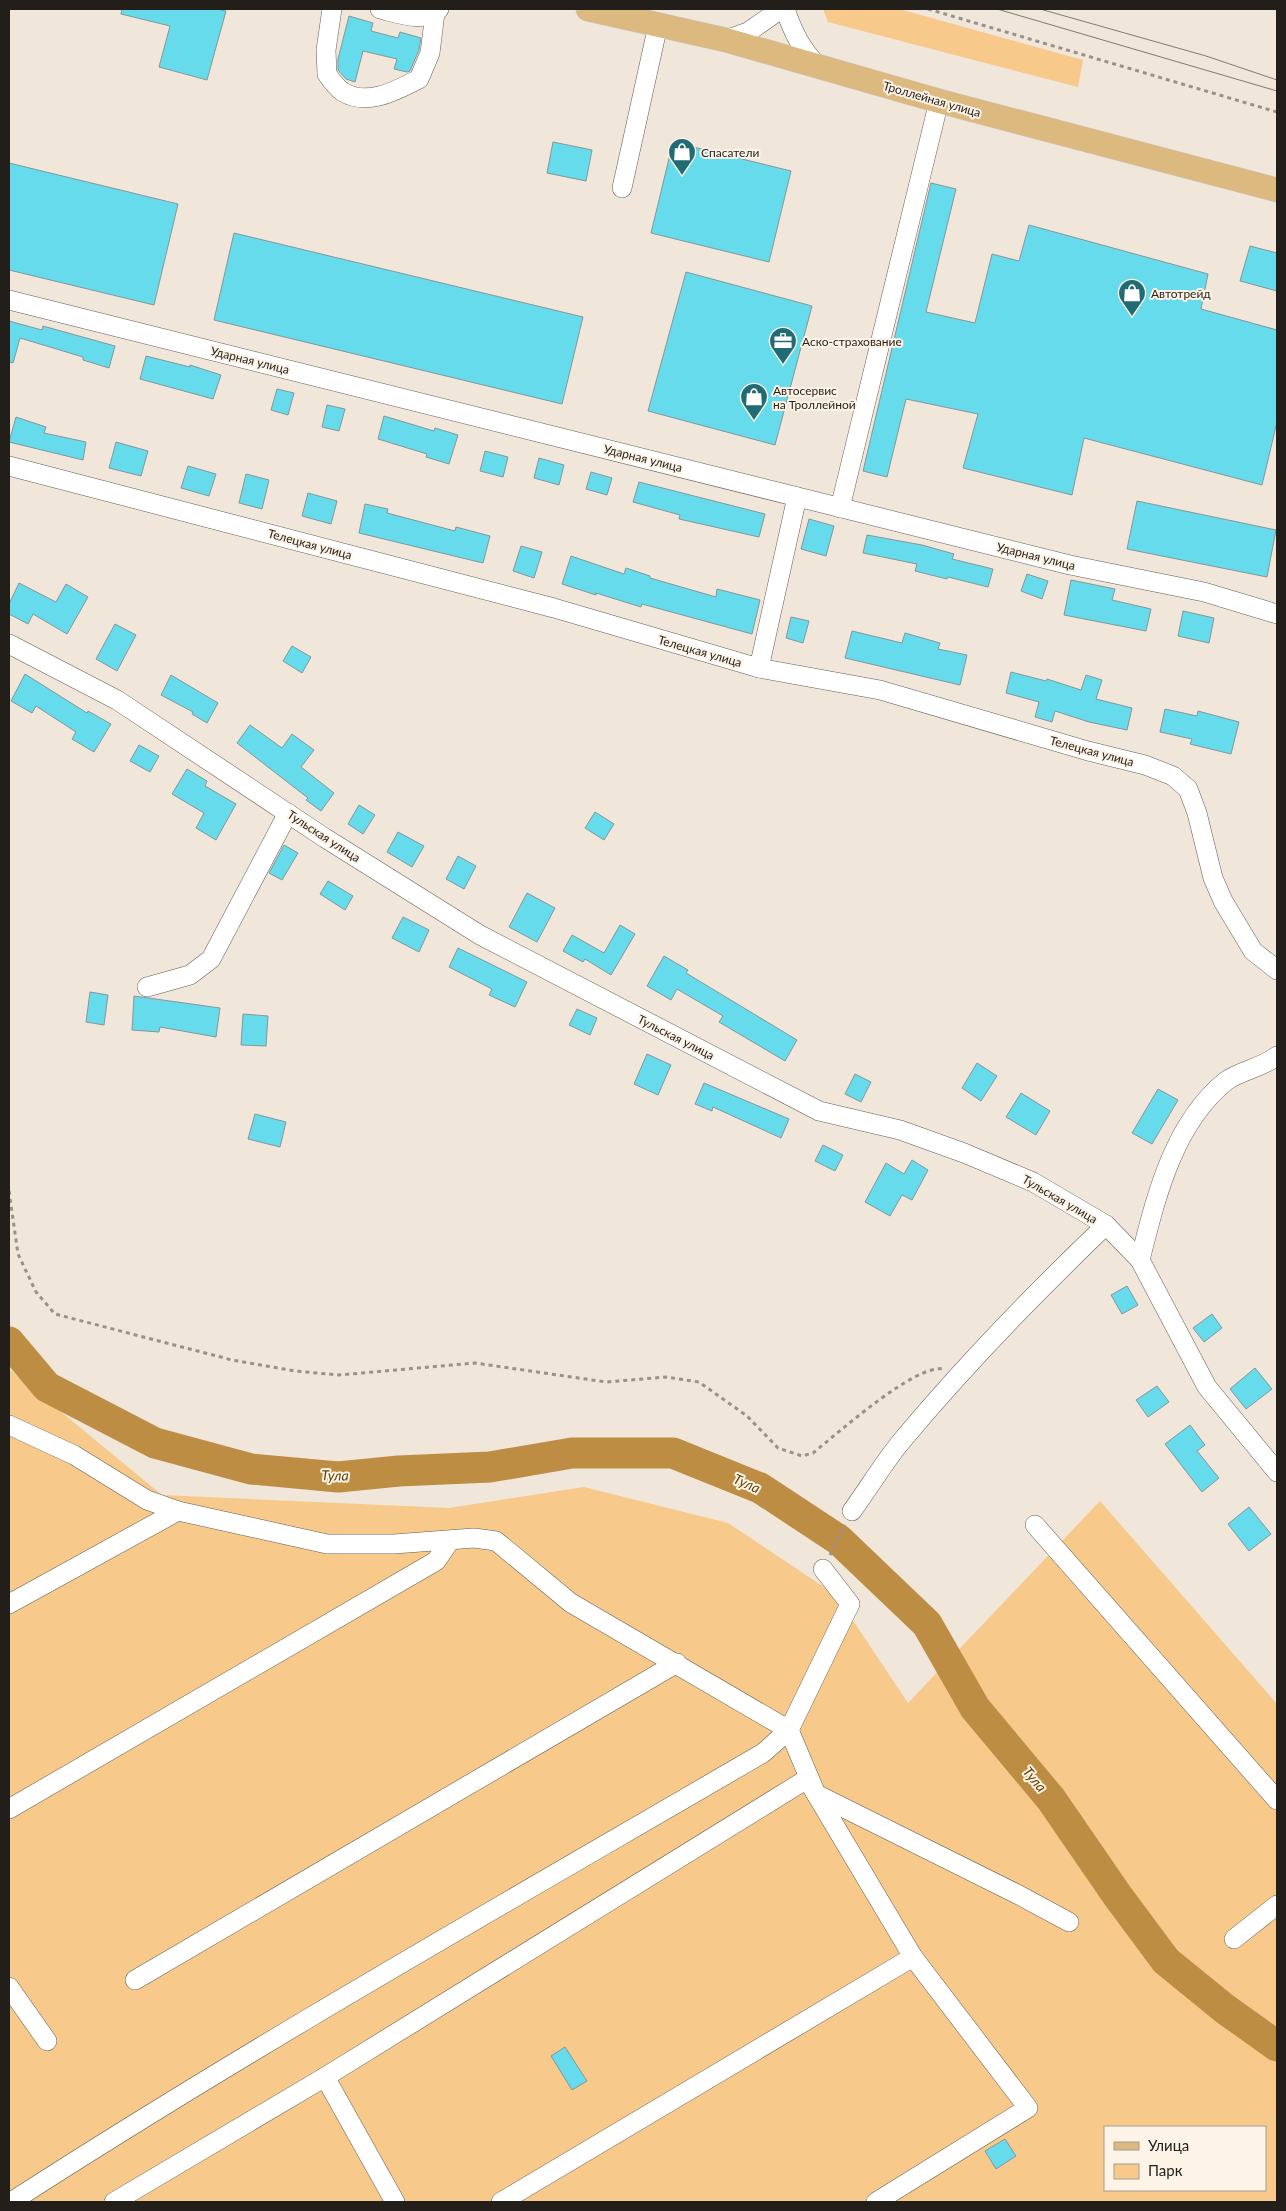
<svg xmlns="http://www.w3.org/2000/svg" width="1286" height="2211" viewBox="0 0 1286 2211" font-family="Lato,sans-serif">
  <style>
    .green { fill: #f7c98a; fill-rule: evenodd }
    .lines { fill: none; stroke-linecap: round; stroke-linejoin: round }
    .river { stroke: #be8d44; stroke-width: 31 }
    .building { fill: #65dbeb; stroke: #859799 }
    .minor-casing { stroke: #665d51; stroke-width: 20 }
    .major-casing { stroke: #cac9c8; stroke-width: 25 }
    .path { stroke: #999288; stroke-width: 3; stroke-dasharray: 4 4; stroke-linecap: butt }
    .minor { stroke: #fff; stroke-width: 19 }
    .major { stroke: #dcb97f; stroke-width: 24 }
    .tram { stroke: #817b72; stroke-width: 1 }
    .labels { text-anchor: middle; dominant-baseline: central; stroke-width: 4; stroke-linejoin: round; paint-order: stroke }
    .street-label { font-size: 12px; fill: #221e19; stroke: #fdf3e6 }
    .poi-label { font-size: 12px; fill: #221e19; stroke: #fdf3e6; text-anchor: start }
    .water-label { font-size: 14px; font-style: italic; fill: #624104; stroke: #fdf3e6 }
  </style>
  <rect width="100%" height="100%" fill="#f0e6d9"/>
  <g class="green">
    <path d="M823 9H899L1083 60 1078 87 828 22Z"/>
    <path d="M9 1369 162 1495 449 1508 584 1487 728 1523 836 1595 908 1703 1100 1501 1277 1704V2202H9ZM1105 2127H1265V2190H1105Z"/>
  </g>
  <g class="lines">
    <path class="river" d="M9 1342 47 1387 155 1443 251 1469 338 1477 399 1471 490 1467 572 1453H673L760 1488 839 1540 927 1624 975 1708 1051 1799 1117 1895 1166 1961 1225 2009 1277 2046"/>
  </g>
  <g class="building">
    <path d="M122 9H217L226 11 207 80 159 67 170 26 121 14Z"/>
    <path d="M349 16 373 23 371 31 398 38 400 32 421 38 419 50 410 71 407 72 394 69 397 59 363 51 355 82 346 79 338 70V59Z"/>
    <path d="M553 142 592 150 586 181 547 173Z"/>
    <path d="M673 142 791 171 769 262 651 233Z"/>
    <path d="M9 163 178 204 154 305 9 270Z"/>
    <path d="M931 183 956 189 926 312 975 323 992 254 1019 261 1029 225 1208 274 1201 309 1277 330V422L1262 485 1084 438 1072 495 963 468 978 414 906 399 887 477 863 471Z"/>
    <path d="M234 233 583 317 562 404 214 320Z"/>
    <path d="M1250 246 1277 253V291L1240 281Z"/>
    <path d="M686 272 812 306 775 445 648 411Z"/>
    <path d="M9 321 42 330 43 326 115 346 109 368 83 360V357L20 338 13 363 9 362Z"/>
    <path d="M146 356 190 367V365L221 375 213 399 140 379Z"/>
    <path d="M277 389 294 393 288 415 271 410Z"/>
    <path d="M327 405 345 409 339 431 322 427Z"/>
    <path d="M384 416 434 431 435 428 458 435 449 464 426 457 427 454 378 439Z"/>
    <path d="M16 417 46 427 44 433 86 442 83 460 9 442Z"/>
    <path d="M116 442 148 451 141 476 109 468Z"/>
    <path d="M485 451 508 457 503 477 480 471Z"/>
    <path d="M539 458 564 465 559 485 534 478Z"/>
    <path d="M188 466 216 474 209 496 181 488Z"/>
    <path d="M591 472 612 478 607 495 586 489Z"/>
    <path d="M246 474 269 480 262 509 239 503Z"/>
    <path d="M639 482 765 514 759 537 679 519 680 515 633 502Z"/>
    <path d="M308 493 337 501 331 524 302 516Z"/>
    <path d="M1137 501 1276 530 1267 577 1127 549Z"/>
    <path d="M365 504 388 509 387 513 455 531 456 527 490 536 483 563 359 533Z"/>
    <path d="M809 519 834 526 826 556 801 549Z"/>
    <path d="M867 535 922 545 954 554 952 559 993 569 988 587 948 577 947 579 915 571 917 564 863 553Z"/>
    <path d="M521 546 542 552 534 578 513 571Z"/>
    <path d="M571 556 624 574 626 568 650 576V578L716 597 717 589 760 600 752 634 642 604 641 607 596 593V595L562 584Z"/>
    <path d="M1027 574 1048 581 1042 599 1021 591Z"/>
    <path d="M1071 580 1115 589 1112 600 1151 609 1146 631 1064 615Z"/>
    <path d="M19 583 56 602 66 584 88 597 67 634 33 614 28 624 9 614V604Z"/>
    <path d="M1183 611 1214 618 1209 643 1178 636Z"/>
    <path d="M791 617 809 621 803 643 786 638Z"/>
    <path d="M115 624 136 635 117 671 96 659Z"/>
    <path d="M852 631 902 643 905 633 940 643 938 649 967 655 960 685 845 658Z"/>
    <path d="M292 646 311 657 302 673 283 661Z"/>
    <path d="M1011 672 1046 681 1047 679 1081 690 1086 675 1102 680 1096 699 1132 708 1127 730 1089 722 1055 711 1052 722 1035 717 1039 702 1006 693Z"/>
    <path d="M25 674 87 713 88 711 111 724 94 752 72 739 76 732 36 706 32 713 11 701Z"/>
    <path d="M171 675 218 703 207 723 192 714 193 712 161 695Z"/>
    <path d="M1165 709 1197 716 1198 711 1239 722 1231 754 1190 744 1192 739 1160 732Z"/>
    <path d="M250 725 282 748 292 734 314 750 301 767 334 793 321 811 306 800 308 798 237 743Z"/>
    <path d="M139 745 159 756 150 772 130 761Z"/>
    <path d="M187 769 207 781 205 786 236 804 216 840 196 828 204 813 172 794Z"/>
    <path d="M359 805 375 815 363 834 348 824Z"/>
    <path d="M595 812 614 824 604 840 585 828Z"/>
    <path d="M398 832 424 846 412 867 387 852Z"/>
    <path d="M284 845 298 853 282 880 269 873Z"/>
    <path d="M458 856 476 866 464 889 446 879Z"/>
    <path d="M328 881 353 896 345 910 320 894Z"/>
    <path d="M527 893 555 908 537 942 509 927Z"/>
    <path d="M403 917 429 930 419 952 392 938Z"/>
    <path d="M620 925 635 934 611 975 585 959 583 962 563 951 572 935 604 953Z"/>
    <path d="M458 948 527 982 515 1007 489 995 492 989 449 967Z"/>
    <path d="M664 956 688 970 686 973 797 1040 785 1061 719 1022 723 1016 677 989 671 1000 647 986Z"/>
    <path d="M90 992 108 995 104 1025 86 1022Z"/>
    <path d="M134 996 220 1008 216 1037 160 1027 159 1032 132 1030Z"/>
    <path d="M577 1009 597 1018 590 1035 569 1025Z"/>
    <path d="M243 1014 268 1016 266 1046 241 1045Z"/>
    <path d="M647 1054 671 1065 658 1095 634 1084Z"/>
    <path d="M977 1063 997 1076 981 1101 962 1088Z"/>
    <path d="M855 1074 871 1082 861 1102 845 1094Z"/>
    <path d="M704 1083 789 1119 781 1138 713 1107 712 1111 695 1104Z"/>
    <path d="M1158 1089 1178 1100 1152 1144 1132 1133Z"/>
    <path d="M1021 1093 1050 1111 1036 1135 1006 1117Z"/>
    <path d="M255 1114 286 1122 280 1147 248 1139Z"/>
    <path d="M823 1145 843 1155 835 1171 815 1161Z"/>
    <path d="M912 1160 928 1170 912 1200 902 1195 890 1216 865 1202 886 1163 904 1174Z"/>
    <path d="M1127 1286 1138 1305 1122 1314 1111 1295Z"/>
    <path d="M1212 1314 1222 1328 1204 1342 1193 1328Z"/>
    <path d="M1255 1368 1272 1389 1246 1409 1230 1389Z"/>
    <path d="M1157 1386 1169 1402 1148 1417 1136 1400Z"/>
    <path d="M1190 1425 1205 1445 1197 1451 1219 1478 1202 1492 1165 1444Z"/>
    <path d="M1249 1507 1271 1534 1249 1551 1228 1524Z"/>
    <path d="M565 2047 587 2081 572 2090 551 2056Z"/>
    <path d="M1005 2139 1016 2156 996 2169 985 2151Z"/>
  </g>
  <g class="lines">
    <defs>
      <g id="minor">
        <path d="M332 9 326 50 327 74C331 80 337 88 343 92 368 107 397 90 419 79L430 53 435 13"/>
        <path d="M380 9C397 13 425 24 439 9"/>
        <path d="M785 9C793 32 801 49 818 66"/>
        <path d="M726 40 748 32 781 9"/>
        <path d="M622 188 658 25"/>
        <path d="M9 300 1070 565 1204 592 1277 614"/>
        <path d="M9 466 554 608 759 668 880 690 1088 751 1145 765 1173 776 1188 789 1197 813 1213 878 1223 901 1253 951 1277 970"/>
        <path d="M840 508 939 101"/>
        <path d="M9 644 117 700 325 838 480 935 819 1111 900 1130 964 1153 1033 1182 1106 1225 1140 1260 1207 1387 1277 1472"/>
        <path d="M759 668 797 497"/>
        <path d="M147 987 190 975 211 959 288 813"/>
        <path d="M1140 1260C1156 1197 1173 1124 1226 1081 1241 1070 1262 1068 1277 1056"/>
        <path d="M9 1425 74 1455 147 1500 178 1511 327 1544H394L474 1538 496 1541 571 1603 789 1730 816 1794 1019 1895 1069 1922"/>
        <path d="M852 1511C868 1489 883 1464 900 1443 964 1366 1034 1294 1106 1225"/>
        <path d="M1035 1525 1277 1800"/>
        <path d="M9 1604 178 1511"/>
        <path d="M9 1809 436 1561 450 1541"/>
        <path d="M1234 1939 1277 1905"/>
        <path d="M135 1980 677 1663"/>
        <path d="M9 1987 47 2041"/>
        <path d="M325 2077 395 2202"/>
        <path d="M11 2202C256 2044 511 1900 763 1753L789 1730 850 1604 823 1569"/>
        <path d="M114 2202 325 2077 807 1779 913 1957 1028 2108 876 2202"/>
        <path d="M501 2202 913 1957"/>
      </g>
      <path id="major" d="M588 9 726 40 939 101 1277 190"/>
    </defs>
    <use href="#minor" class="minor-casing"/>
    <use href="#major" class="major-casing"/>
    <g class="path">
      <path d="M928 9 1277 112"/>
      <path d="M9 1191 18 1254 36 1292 55 1314 232 1360 295 1371 339 1375 475 1363 606 1382 666 1377 699 1382 747 1416 778 1448 802 1456 813 1453C838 1433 915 1364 943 1369"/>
      <path d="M830 1555 845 1525"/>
    </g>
    <use href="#minor" class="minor"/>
    <use href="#major" class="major"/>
    <g class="tram">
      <path d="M997 9 1277 91"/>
      <path d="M1040 9 1206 56 1277 80"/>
    </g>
  </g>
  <defs>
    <symbol id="shop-pin" viewBox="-11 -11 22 30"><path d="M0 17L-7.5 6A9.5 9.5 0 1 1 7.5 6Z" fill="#216b75" stroke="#fdf3e6"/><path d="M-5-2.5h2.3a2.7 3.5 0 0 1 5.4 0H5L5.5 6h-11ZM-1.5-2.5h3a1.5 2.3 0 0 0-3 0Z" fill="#fff"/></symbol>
    <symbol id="office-pin" viewBox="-11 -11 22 30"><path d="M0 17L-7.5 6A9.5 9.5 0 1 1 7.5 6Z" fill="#216b75" stroke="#fdf3e6"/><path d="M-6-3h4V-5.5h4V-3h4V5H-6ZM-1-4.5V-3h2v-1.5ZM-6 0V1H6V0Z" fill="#fff"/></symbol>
  </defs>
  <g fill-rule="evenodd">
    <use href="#shop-pin" x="666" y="136" width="32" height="43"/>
    <use href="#shop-pin" x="1116" y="277" width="32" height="43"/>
    <use href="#office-pin" x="767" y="325" width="32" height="43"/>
    <use href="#shop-pin" x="738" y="381" width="32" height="43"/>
  </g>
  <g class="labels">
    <g class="street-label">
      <text transform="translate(932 99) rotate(16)">Троллейная улица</text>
      <text transform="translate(250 360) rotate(14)">Ударная улица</text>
      <text transform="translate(643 458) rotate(14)">Ударная улица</text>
      <text transform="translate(310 544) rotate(15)">Телецкая улица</text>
      <text transform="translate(1036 556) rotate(14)">Ударная улица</text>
      <text transform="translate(700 651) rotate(16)">Телецкая улица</text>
      <text transform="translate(1092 751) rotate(15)">Телецкая улица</text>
      <text transform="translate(324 836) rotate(33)">Тульская улица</text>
      <text transform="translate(676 1037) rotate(27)">Тульская улица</text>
      <text transform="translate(1060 1199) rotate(30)">Тульская улица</text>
    </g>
    <g class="poi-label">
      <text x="701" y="152">Спасатели</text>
      <text x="1151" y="293">Автотрейд</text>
      <text x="802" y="341">Аско-страхование</text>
      <text x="773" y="390">Автосервис<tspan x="773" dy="14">на Троллейной</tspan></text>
    </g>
    <g class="water-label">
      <text transform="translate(335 1475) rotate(1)">Тула</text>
      <text transform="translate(747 1483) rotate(24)">Тула</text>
      <text transform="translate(1035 1779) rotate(50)">Тула</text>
    </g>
  </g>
  <rect width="1286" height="2211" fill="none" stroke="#221e19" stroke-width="20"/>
  <rect x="1104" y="2126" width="162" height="65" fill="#fdf3e6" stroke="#a59e94"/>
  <rect x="1114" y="2142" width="25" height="8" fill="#dcb97f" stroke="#a59e94"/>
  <text x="1148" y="2151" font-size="15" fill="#221e19">Улица</text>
  <rect x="1114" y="2164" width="25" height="15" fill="#f7c98a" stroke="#a59e94"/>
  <text x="1148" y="2176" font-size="15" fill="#221e19">Парк</text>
</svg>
